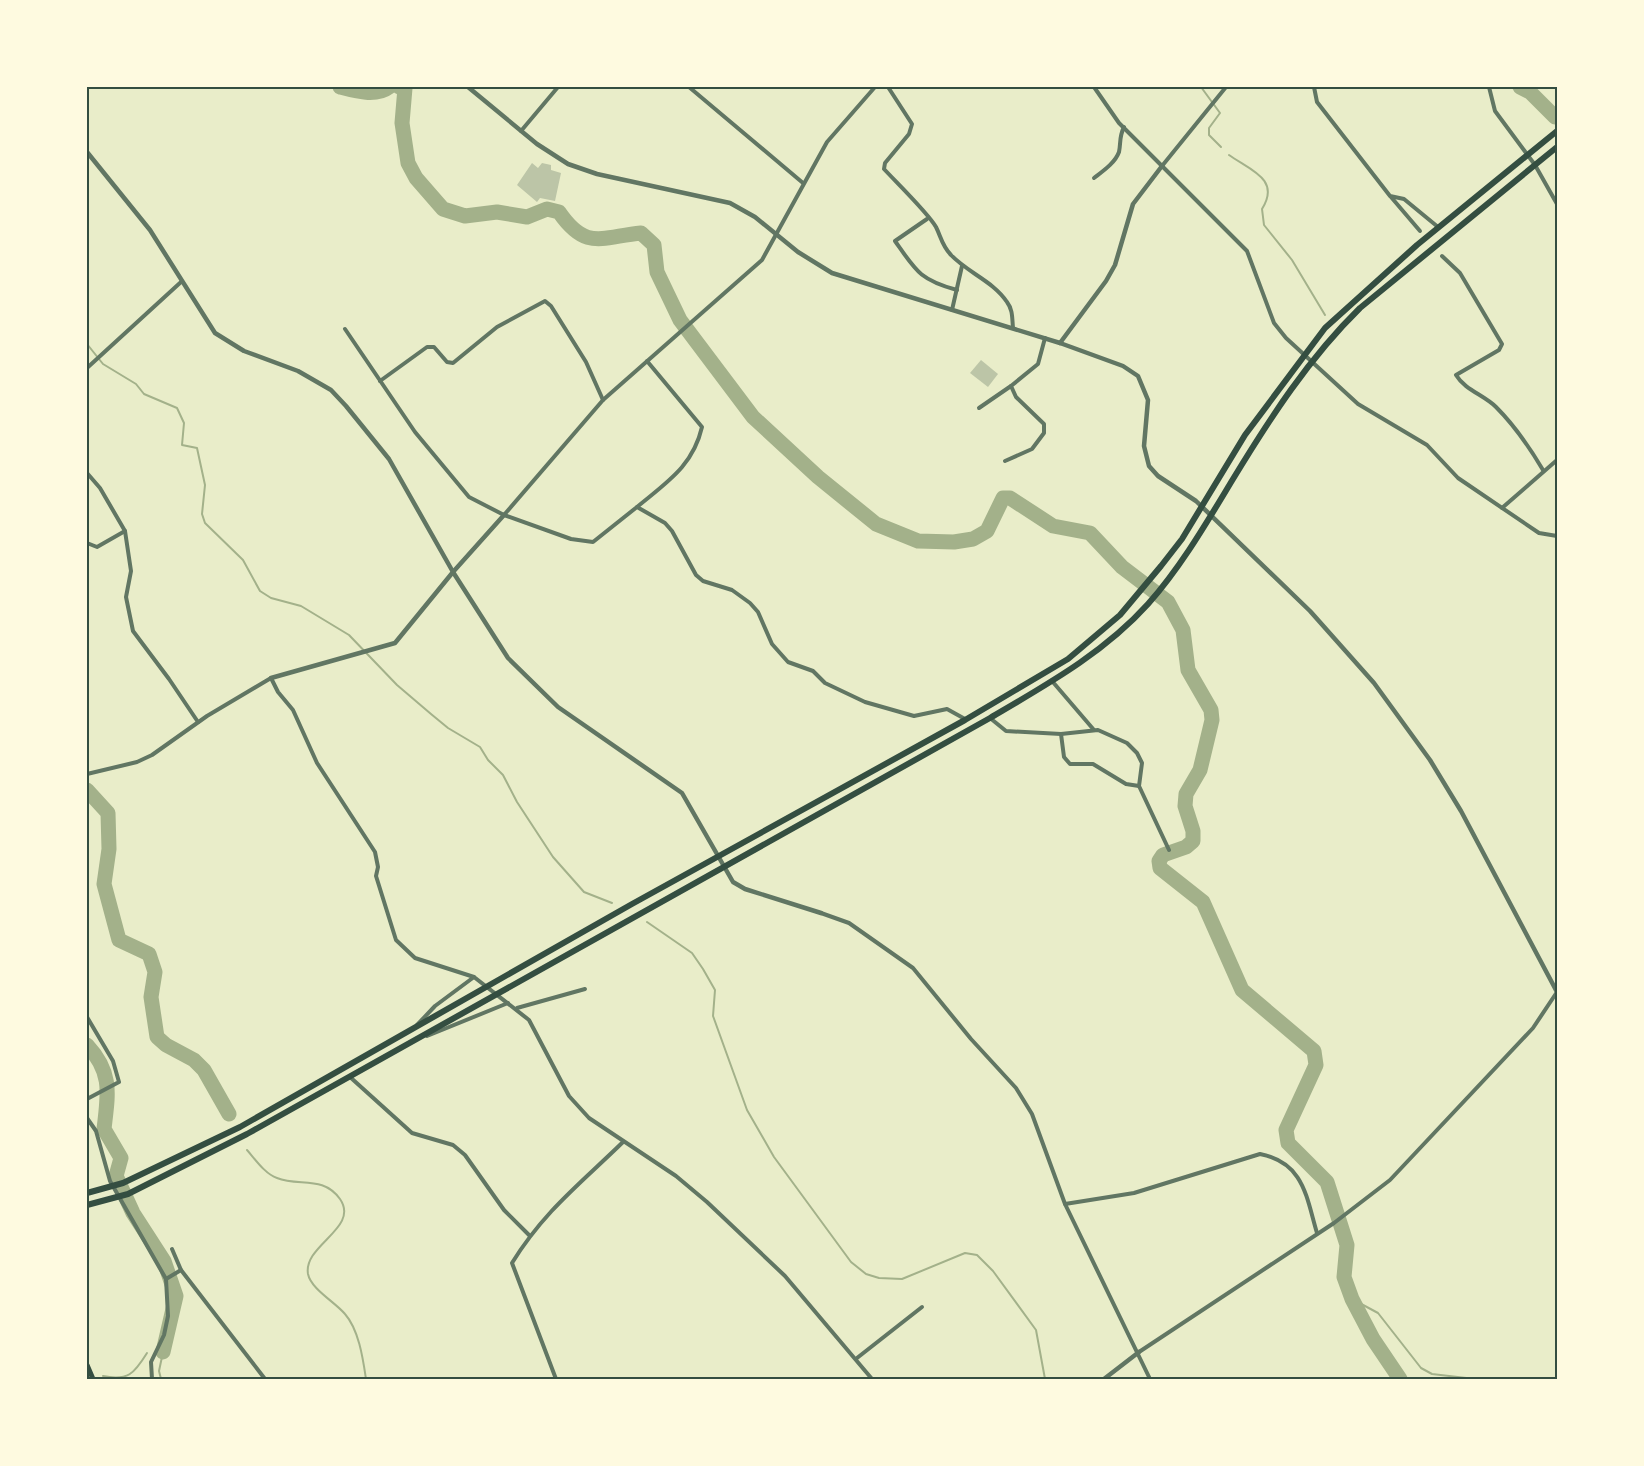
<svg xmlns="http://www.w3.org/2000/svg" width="1644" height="1466" viewBox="0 0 1644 1466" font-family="'Source Sans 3',sans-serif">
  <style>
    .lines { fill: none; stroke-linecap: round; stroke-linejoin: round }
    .stream { stroke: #a3b18a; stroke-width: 2 }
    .river { stroke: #a3b18a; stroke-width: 15 }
    .building { fill: #bcc5a7 }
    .minor { stroke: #617663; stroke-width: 4 }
    .tertiary { stroke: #617663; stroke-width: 4.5 }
    .secondary { stroke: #344e41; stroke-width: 5 }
    .trunk { stroke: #344e41; stroke-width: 6 }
    .neatline { fill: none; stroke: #344e41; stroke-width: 2 }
  </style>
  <rect width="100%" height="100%" fill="#e9edc9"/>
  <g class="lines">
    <g class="stream">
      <path d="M1201 87 1220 113 1209 128V135L1221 147"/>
      <path d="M1229 155C1250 170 1281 179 1262 209L1264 225 1292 260 1325 315"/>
      <path d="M87 344 103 364 136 384 144 394 177 408 184 423 182 445 197 448 205 485 202 514 205 523 243 560 260 591 271 598 301 606 349 635 397 685 431 714 448 728 480 747 488 760 503 775 517 802 553 857 584 892 612 903"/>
      <path d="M647 922 692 953 703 969 715 990 713 1016 747 1110 774 1157 851 1262 866 1274 879 1278 902 1279 965 1253 977 1255 993 1271 1036 1330 1045 1379"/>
      <path d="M247 1150C255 1159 265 1174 277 1178 299 1187 323 1175 340 1199 360 1228 303 1245 308 1274 311 1289 335 1302 345 1314 359 1330 363 1359 366 1379"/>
      <path d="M1352 1299 1378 1313 1421 1368 1432 1374 1475 1379"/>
      <path d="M103 1376C128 1381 134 1374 147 1353"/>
      <path d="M161 1379 159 1371 163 1352"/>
    </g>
    <g class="river">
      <path d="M340 87C355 91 376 97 389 87"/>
      <path d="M399 87 405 88 402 123 408 163 416 178 443 209 465 216 497 212 527 217 547 209 559 212C586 251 601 237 641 233L654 245 657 272 680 320 753 417 818 477 876 524 918 541 954 542 973 539 987 531 1003 498H1010L1053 526 1090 533 1122 567 1168 602 1183 630 1188 670 1211 710 1212 720 1200 770 1186 794 1185 806 1193 831V841L1186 847 1163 855 1159 861 1160 868 1203 902 1242 990 1314 1051 1316 1065 1286 1130 1288 1143 1327 1182 1347 1245 1344 1277 1352 1299 1373 1339 1400 1379"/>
      <path d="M1520 87 1530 92 1555 117"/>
      <path d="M87 790 108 813 109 849 104 884 119 940 149 954 155 972 151 997 157 1037 166 1045 194 1060 204 1070 229 1114"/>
      <path d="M87 1045C113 1073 108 1094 104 1129L121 1158 116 1176 133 1213 164 1261 176 1296 163 1352"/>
    </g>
  </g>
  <g class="building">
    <path d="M532 163 538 168 542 163 551 165V170L561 173 555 201 540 198 537 202 517 185Z"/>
    <path d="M981 360 998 374 988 387 970 373Z"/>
  </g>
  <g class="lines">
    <g class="minor">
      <path d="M689 87 803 183"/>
      <path d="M888 87 912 124 909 134 885 163 884 169C897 183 928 213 936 227 941 237 942 246 951 255 968 273 993 281 1007 302 1013 310 1012 318 1013 328"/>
      <path d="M1094 87 1119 123 1247 251 1274 323 1286 338 1358 404 1427 445 1458 478 1539 533 1557 536"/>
      <path d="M1314 87 1317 102 1390 196 1404 199 1438 227"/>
      <path d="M1489 87 1495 111 1535 165 1557 204"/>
      <path d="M521 131 558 87"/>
      <path d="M1162 166 1226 87"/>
      <path d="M1094 178C1103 171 1115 163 1119 152 1121 142 1119 137 1124 127"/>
      <path d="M1391 197 1420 231"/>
      <path d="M927 219 895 241C916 271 920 280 957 290"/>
      <path d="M1442 256 1460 273 1502 344 1499 350 1456 375C1465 390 1484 395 1496 407 1514 425 1530 448 1543 470"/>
      <path d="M952 310 962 266"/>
      <path d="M345 329 415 432 469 497 504 515 571 539 593 542 637 507 665 523 672 531 696 575 703 581 732 590 750 603 758 612 772 644 788 662 813 671 825 683 865 702 914 716 947 709 965 719"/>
      <path d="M87 368 181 282"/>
      <path d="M380 381 427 347H434L447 362 453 363 497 327 545 301 551 306 586 362 603 400"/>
      <path d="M979 408 1011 386"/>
      <path d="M1005 461 1032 449 1044 433V424L1016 397 1011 386 1038 364 1045 338"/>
      <path d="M87 473 100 488 125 531 131 571 126 597 133 631 169 679 198 722"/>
      <path d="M637 507C667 482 693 466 702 427L647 361"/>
      <path d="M1502 508 1557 460"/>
      <path d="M504 515 603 400 762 260 827 142 875 87"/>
      <path d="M87 543 97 547 125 531"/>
      <path d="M1052 681 1094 730"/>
      <path d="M990 718 1006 731 1061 734 1098 730 1127 743 1137 753 1142 763 1139 786 1169 850"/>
      <path d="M1061 734 1064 757 1070 764H1093L1126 784 1139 786"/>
      <path d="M87 774 137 762 152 755 207 716 271 678 278 692 293 710 317 763 375 852 378 867 376 876 396 940 415 958 474 977 529 1020 569 1096 589 1118 676 1176 707 1202 785 1276 872 1379"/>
      <path d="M821 913 849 923 913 968 971 1039 1016 1088 1032 1114 1065 1204 1150 1379"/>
      <path d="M517 1008 585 989"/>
      <path d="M87 1017 113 1061 119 1082 87 1099"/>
      <path d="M417 1025 435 1006 474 977"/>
      <path d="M427 1036 508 1003"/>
      <path d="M350 1077 412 1133 453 1145 465 1155 504 1210 529 1235"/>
      <path d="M87 1118 96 1131 110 1181 166 1279 168 1316 164 1335 151 1362 152 1379"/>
      <path d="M1065 1204 1134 1193 1260 1154C1304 1163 1306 1196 1317 1233"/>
      <path d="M172 1249 181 1270 265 1379"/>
      <path d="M166 1279 181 1270"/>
      <path d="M1139 1352 1334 1223 1390 1180 1533 1028 1557 992"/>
      <path d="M857 1358 922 1307"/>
      <path d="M556 1379 512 1263C544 1211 581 1183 623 1142"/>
    </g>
    <g class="tertiary">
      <path d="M468 87 537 144 568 164 597 174 730 203 755 217 798 252 832 273 1060 343 1123 366 1138 376 1148 400 1144 446 1149 466 1158 476 1196 501 1310 611 1374 683 1430 760 1461 811 1557 992"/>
      <path d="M87 152 150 230 215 333 244 351 298 371 331 390 346 406 389 459 453 572 508 658 558 707 682 793 733 882 745 889 821 913"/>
      <path d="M1060 343 1106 281 1115 265 1133 204 1162 166"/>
      <path d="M271 678 395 643 453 572 504 515"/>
      <path d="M1104 1379 1139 1352"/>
    </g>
    <path class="secondary" d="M87 1365 93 1379"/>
    <g class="trunk">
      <path d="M87 1193 123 1183 240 1127 632 904 965 720 1068 659 1120 615 1161 566 1182 539 1245 435 1325 328 1417 245 1557 131"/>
      <path d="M87 1205 128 1194 247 1134 990 718C1046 685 1104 653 1148 604 1181 567 1207 522 1233 479 1270 418 1309 358 1360 308L1557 147"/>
    </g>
  </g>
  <rect width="1644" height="1466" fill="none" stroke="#fefae0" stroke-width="177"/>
  <rect x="88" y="88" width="1468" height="1290" class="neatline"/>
</svg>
